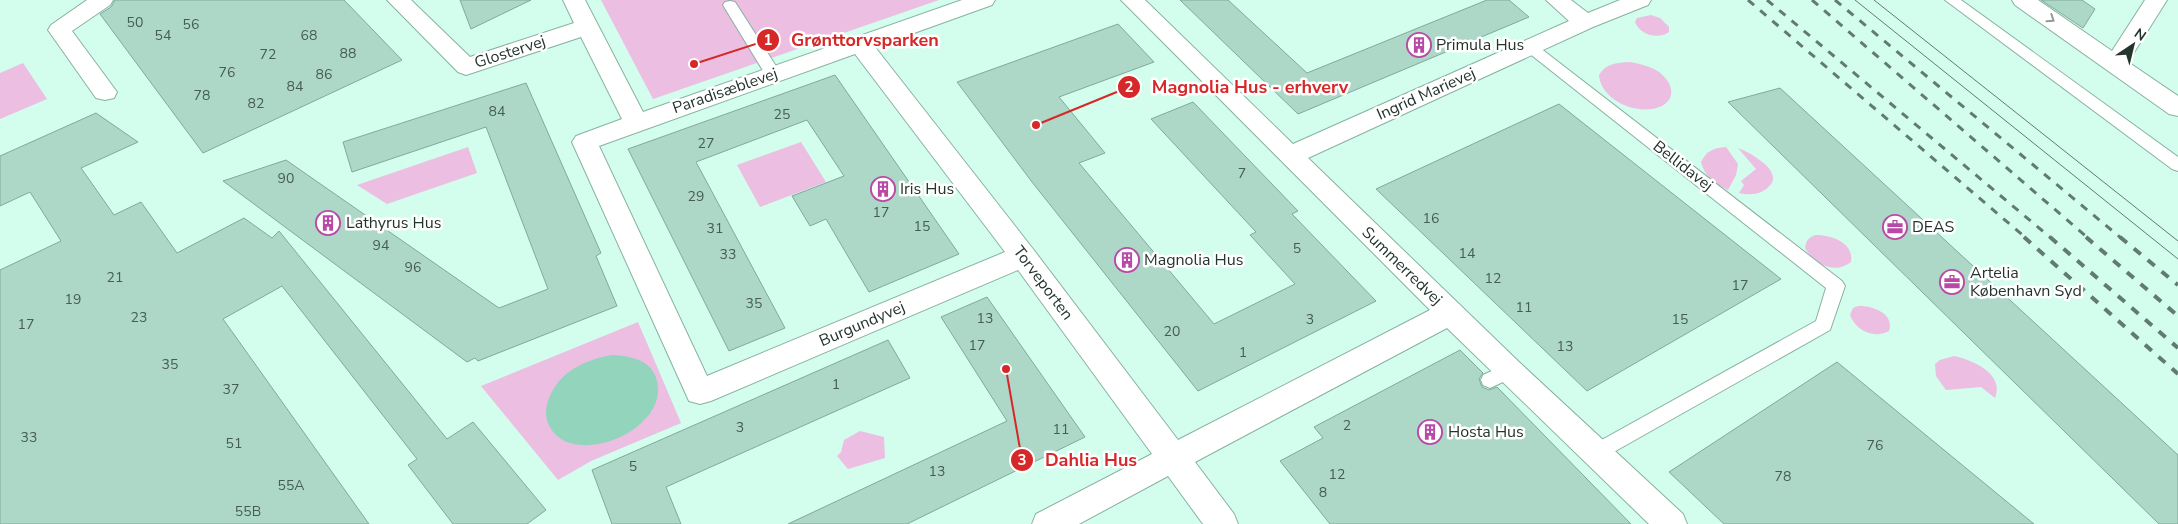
<svg xmlns="http://www.w3.org/2000/svg" width="2178" height="524" viewBox="0 0 2178 524" font-family="'Nunito Sans',sans-serif">
  <style>
    .green { fill: #ecbee1 }
    .water { fill: #93d4bc }
    .building { fill: #add7c7; stroke: #80a999 }
    .lines { fill: none; stroke-linecap: round; stroke-linejoin: round }
    .service-casing { stroke: #88b1a1; stroke-width: 2 }
    .minor-casing { stroke: #88b1a1; stroke-width: 2 }
    .service { fill: #fff; fill-rule: evenodd }
    .minor { fill: #fff; fill-rule: evenodd }
    .tram { stroke: #627b71; stroke-width: 1 }
    .rail-far1 { stroke: #627b71; stroke-width: 3; stroke-dasharray: 8 8; stroke-linecap: butt }
    .rail { stroke: #627b71; stroke-width: 4; stroke-dasharray: 9 9; stroke-linecap: butt }
    .oneway { stroke: #929a96 }
    .labels { text-anchor: middle; dominant-baseline: central; stroke-width: 5; stroke-linejoin: round; paint-order: stroke }
    .number-label { font-size: 14px; fill: #465d54 }
    .poi-label { font-size: 16px; fill: #24342e; stroke: #fff; text-anchor: start }
    .street-label { font-size: 16px; fill: #24342e; stroke: #fff }
    .leader { fill: none; stroke: #d62828; stroke-width: 2 }
    .callout-dot { fill: #d62828; stroke: #fff; stroke-width: 2 }
    .mark-label { font-size: 15px; text-anchor: middle; font-weight: bold; fill: #fff }
    .callout-label { font-size: 18px; text-anchor: middle; font-weight: bold; fill: #d62828; stroke: #fff; stroke-width: 5; stroke-linejoin: round; paint-order: stroke }
  </style>
  <rect width="100%" height="100%" fill="#d3fdec"/>
  <g class="green">
    <path d="M601 0H939L653 99Z"/>
    <path d="M1651 15 1660 18 1669 27V32C1658 40 1640 35 1635 22L1637 18Z"/>
    <path d="M1630 62C1640 64 1650 66 1659 72 1671 81 1678 97 1662 106 1639 117 1601 101 1599 75 1607 63 1616 63 1630 62Z"/>
    <path d="M23 63 47 99 0 119V73Z"/>
    <path d="M801 142 826 182 760 207 737 165Z"/>
    <path d="M468 147 477 173 387 204 357 185Z"/>
    <path d="M1726 147 1738 164 1736 175 1728 190C1714 183 1705 177 1701 162 1707 150 1714 148 1726 147Z"/>
    <path d="M1738 148C1753 154 1791 175 1763 191 1756 195 1747 195 1739 193L1744 185 1741 181 1756 169Z"/>
    <path d="M1816 235C1832 235 1854 243 1851 262 1835 275 1814 264 1805 248 1806 240 1809 237 1816 235Z"/>
    <path d="M1858 306C1871 305 1895 313 1889 331 1874 339 1856 331 1850 315L1853 308Z"/>
    <path d="M638 322 681 423 591 461 558 480 481 386Z"/>
    <path d="M1954 356C1973 360 2005 374 1995 398L1981 387 1946 390 1936 376 1935 364 1940 360Z"/>
    <path d="M860 431 884 437 885 458 848 469 837 456 841 452 844 440Z"/>
  </g>
  <path class="water" d="M612 355C636 356 659 363 658 392 657 408 646 420 634 429 611 446 562 457 548 423 545 416 546 407 548 401 558 372 584 360 612 355Z"/>
  <g class="building">
    <path d="M115 0H344L402 60 203 153 100 14 111 7Z"/>
    <path d="M460 0H531L471 29Z"/>
    <path d="M1180 0H1228L1307 73 1487 0H1509L1529 17 1298 114Z"/>
    <path d="M2041 0H2082L2095 9 2083 28Z"/>
    <path d="M1118 24 1154 62 1059 97 1105 153 1079 163 1214 324 1295 284 1250 235 1256 232 1151 119 1193 102 1298 211 1292 214 1376 301 1198 391 1032 182 957 82Z"/>
    <path d="M835 75 959 254 869 292 826 219 810 226 792 196 844 176 807 120 696 162 785 328 729 351 628 149Z"/>
    <path d="M526 83 601 253 596 256 617 306 478 361 475 358 467 362 223 181 286 160 499 308 548 289 486 127 352 172 343 142Z"/>
    <path d="M1780 88 2178 455V524H2159L1728 102Z"/>
    <path d="M1559 104 1781 279 1587 391 1376 189Z"/>
    <path d="M96 113 138 142 81 168 114 215 141 202 177 253 244 218 272 238 279 231 447 439 473 422 546 510 527 524H453L408 465 417 459 282 286 223 319 369 524H0V270L61 241 30 192 0 206V156Z"/>
    <path d="M987 297 1085 437 907 524H788L1007 421 941 317Z"/>
    <path d="M888 340 910 378 666 487 681 524H612L592 470Z"/>
    <path d="M1460 350 1483 373 1479 379 1482 387 1489 390 1497 387 1631 524H1330L1280 461 1323 438 1314 427Z"/>
    <path d="M1837 362 2034 524H1724L1669 472Z"/>
  </g>
  <g class="lines">
    <defs>
      <g id="service">
        <path d="M1945 0H1961L2178 157V171L2172 169Z"/>
        <path d="M730 1 735 2 781 74 778 78H768L765 74 723 5 725 2Z"/>
        <path d="M1530 42 1535 44 1842 281 1845 286 1830 330 1596 462 1589 459 1586 453 1589 447 1816 321 1826 288 1525 50 1523 47 1525 44Z"/>
        <path d="M1509 363 1516 366 1518 371 1516 376 1490 388 1483 385 1481 380 1483 375Z"/>
      </g>
      <g id="minor">
        <path d="M87 0H113L110 5 72 31 117 92 114 98 105 100 96 98 48 30 51 25Z"/>
        <path d="M387 0H411L470 57 574 23 563 0H585L643 112 962 0H995L992 5 875 47 1033 249 1178 440 1430 310 1121 0H1145L1293 144 1569 21 1546 0H1571L1588 13 1620 0H1651L1648 5 1593 27 1308 158 1519 362 1683 514 1687 524H1649L1447 328 1195 462 1234 514 1238 524H1203L1168 476 1079 524H1032L1036 514 1152 454 1018 270 711 401 700 404 689 401 572 142 576 136 622 119 581 37 466 75 458 72ZM855 54 1005 252 707 376 599 146Z"/>
        <path d="M2012 0H2038L2112 51 2145 0H2167L2128 62 2178 96V116L2169 114 2015 5Z"/>
      </g>
    </defs>
    <use href="#service" class="service-casing"/>
    <use href="#minor" class="minor-casing"/>
    <use href="#service" class="service"/>
    <use href="#minor" class="minor"/>
    <g class="tram">
      <path d="M1855 0 2178 259"/>
      <path d="M1874 0 2178 241"/>
    </g>
    <g class="rail-far1">
      <path d="M1748 0 2026 238"/>
      <path d="M1767 0 2051 238"/>
      <path d="M1812 0 2088 238"/>
      <path d="M1835 0 2121 238"/>
    </g>
    <g class="rail">
      <path d="M2024 237 2178 374"/>
      <path d="M2050 237 2178 348"/>
      <path d="M2086 237 2178 316"/>
      <path d="M2120 237 2178 285"/>
    </g>
  </g>
  <defs><path id="oneway-chevron" d="M-2-3.5L2.5 0L-2 3.5" fill="none" stroke-width="1.6" stroke-linecap="round" stroke-linejoin="round" transform="scale(1.25)"/></defs>
  <use class="oneway" href="#oneway-chevron" transform="translate(2051 19) rotate(34)"/>
  <defs>
    <symbol id="building-ring" viewBox="-11 -11 22 22"><circle r="9.5" fill="#fff" stroke="#b949a6" stroke-width="1.5"/><path d="M-4-6H4V6H1V3H-1V6H-4ZM-2.5-4.3h1.7v1.8h-1.7ZM.8-4.3h1.7v1.8H.8ZM-2.5-1h1.7V.8h-1.7ZM.8-1h1.7V.8H.8Z" fill="#b949a6"/></symbol>
    <symbol id="office-ring" viewBox="-11 -11 22 22"><circle r="9.5" fill="#fff" stroke="#b949a6" stroke-width="1.5"/><path d="M-6-3h4V-5.5h4V-3h4V5H-6ZM-1-4.5V-3h2v-1.5ZM-6 0V1H6V0Z" fill="#b949a6"/></symbol>
  </defs>
  <g fill-rule="evenodd">
    <use href="#building-ring" x="1405" y="31" width="28" height="28"/>
    <use href="#building-ring" x="869" y="175" width="28" height="28"/>
    <use href="#building-ring" x="314" y="209" width="28" height="28"/>
    <use href="#office-ring" x="1881" y="213" width="28" height="28"/>
    <use href="#building-ring" x="1113" y="246" width="28" height="28"/>
    <use href="#office-ring" x="1938" y="268" width="28" height="28"/>
    <use href="#building-ring" x="1416" y="418" width="28" height="28"/>
  </g>
  <g class="labels">
    <g class="number-label">
      <text x="135" y="22">50</text>
      <text x="191" y="24">56</text>
      <text x="163" y="35">54</text>
      <text x="309" y="35">68</text>
      <text x="348" y="53">88</text>
      <text x="268" y="54">72</text>
      <text x="227" y="72">76</text>
      <text x="324" y="74">86</text>
      <text x="295" y="86">84</text>
      <text x="202" y="95">78</text>
      <text x="256" y="103">82</text>
      <text x="497" y="111">84</text>
      <text x="782" y="114">25</text>
      <text x="706" y="143">27</text>
      <text x="1242" y="173">7</text>
      <text x="286" y="178">90</text>
      <text x="696" y="196">29</text>
      <text x="881" y="212">17</text>
      <text x="1431" y="218">16</text>
      <text x="922" y="226">15</text>
      <text x="715" y="228">31</text>
      <text x="381" y="245">94</text>
      <text x="1297" y="248">5</text>
      <text x="1467" y="253">14</text>
      <text x="728" y="254">33</text>
      <text x="413" y="267">96</text>
      <text x="115" y="277">21</text>
      <text x="1493" y="278">12</text>
      <text x="1740" y="285">17</text>
      <text x="73" y="299">19</text>
      <text x="754" y="303">35</text>
      <text x="1524" y="307">11</text>
      <text x="139" y="317">23</text>
      <text x="985" y="318">13</text>
      <text x="1310" y="319">3</text>
      <text x="1680" y="319">15</text>
      <text x="26" y="324">17</text>
      <text x="1172" y="331">20</text>
      <text x="977" y="345">17</text>
      <text x="1565" y="346">13</text>
      <text x="1243" y="352">1</text>
      <text x="170" y="364">35</text>
      <text x="836" y="384">1</text>
      <text x="231" y="389">37</text>
      <text x="1347" y="425">2</text>
      <text x="740" y="427">3</text>
      <text x="1061" y="429">11</text>
      <text x="29" y="437">33</text>
      <text x="234" y="443">51</text>
      <text x="1875" y="445">76</text>
      <text x="633" y="466">5</text>
      <text x="937" y="471">13</text>
      <text x="1337" y="474">12</text>
      <text x="1783" y="476">78</text>
      <text x="291" y="485">55A</text>
      <text x="1323" y="492">8</text>
      <text x="248" y="511">55B</text>
    </g>
    <g class="poi-label">
      <text x="1436" y="45">Primula Hus</text>
      <text x="900" y="189">Iris Hus</text>
      <text x="346" y="223">Lathyrus Hus</text>
      <text x="1912" y="227">DEAS</text>
      <text x="1144" y="260">Magnolia Hus</text>
      <text x="1970" y="273">Artelia<tspan x="1970" dy="18">København Syd</tspan></text>
      <text x="1448" y="432">Hosta Hus</text>
    </g>
    <g class="street-label">
      <text transform="translate(510 52) rotate(-18)">Glostervej</text>
      <text transform="translate(725 91) rotate(-19)">Paradisæblevej</text>
      <text transform="translate(1426 94) rotate(-24)">Ingrid Marievej</text>
      <text transform="translate(1683 166) rotate(38)">Bellidavej</text>
      <text transform="translate(1402 266) rotate(44)">Summerredvej</text>
      <text transform="translate(1043 283) rotate(53)">Torveporten</text>
      <text transform="translate(862 324) rotate(-23)">Burgundyvej</text>
    </g>
  </g>
  <path class="leader" d="M694 64L768 40M1036 125L1129 87M1006 369L1022 460"/>
  <g class="callout-dot">
    <circle cx="694" cy="64" r="5"/>
    <circle cx="1036" cy="125" r="5"/>
    <circle cx="1006" cy="369" r="5"/>
    <circle cx="768" cy="40" r="12"/>
    <circle cx="1129" cy="87" r="12"/>
    <circle cx="1022" cy="460" r="12"/>
  </g>
  <g class="mark-label">
    <text x="768" y="45">1</text>
    <text x="1129" y="92">2</text>
    <text x="1022" y="465">3</text>
  </g>
  <g class="callout-label">
    <text x="865" y="46">Grønttorvsparken</text>
    <text x="1250" y="93">Magnolia Hus - erhverv</text>
    <text x="1091" y="466">Dahlia Hus</text>
  </g>
  <g transform="translate(2133 45) rotate(35)" stroke="#ffffff" stroke-width="4" paint-order="stroke">
  <path d="M0-4L9 19L0 12L-9 19Z" fill="#24342e"/>
  <text y="-8" font-size="14" font-weight="bold" text-anchor="middle" fill="#24342e">N</text>
  </g>
</svg>
